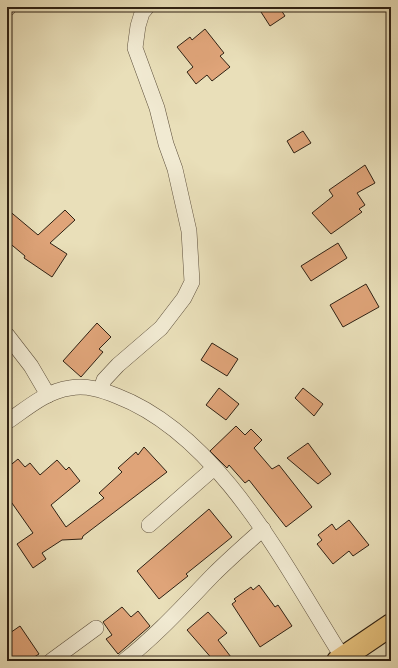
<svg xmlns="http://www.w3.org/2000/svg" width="398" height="668" viewBox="0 0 398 668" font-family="'IM FELL DW Pica',serif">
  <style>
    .building { fill: #dfa479; stroke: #2f2113 }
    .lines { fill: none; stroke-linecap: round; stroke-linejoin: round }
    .minor-casing { stroke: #5e503c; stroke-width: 16 }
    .trunk-casing { stroke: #2f2113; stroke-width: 24 }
    .minor { stroke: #f1ead2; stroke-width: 15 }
    .trunk { stroke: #e4c07c; stroke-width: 22 }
  </style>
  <rect width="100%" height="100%" fill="#e9dfb9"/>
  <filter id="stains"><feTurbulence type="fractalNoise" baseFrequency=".005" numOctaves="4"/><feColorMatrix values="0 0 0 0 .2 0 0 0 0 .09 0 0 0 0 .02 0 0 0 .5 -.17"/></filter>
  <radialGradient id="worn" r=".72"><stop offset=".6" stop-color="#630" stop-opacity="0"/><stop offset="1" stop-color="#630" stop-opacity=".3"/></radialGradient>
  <g class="building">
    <path d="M269 7H279L285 16 270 26 261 12Z"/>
    <path d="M205 29 224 53 220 56 230 67 212 81 207 75 196 84 187 72 193 67 177 47 190 37 192 40Z"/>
    <path d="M303 131 311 143 294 153 287 141Z"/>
    <path d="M365 165 375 183 357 193 365 205 359 209 362 212 331 234 312 213 333 196 329 190Z"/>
    <path d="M7 209 38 235 65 210 75 220 50 243 67 254 52 277 24 258 25 256 7 241Z"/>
    <path d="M338 243 347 258 311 281 301 266Z"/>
    <path d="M366 284 379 307 343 327 330 305Z"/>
    <path d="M97 323 111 337 99 349 103 352 81 377 63 361Z"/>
    <path d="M212 343 238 359 227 376 201 360Z"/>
    <path d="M219 388 239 404 226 420 206 405Z"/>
    <path d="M303 388 323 404 314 416 295 398Z"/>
    <path d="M236 426 245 435 251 429 262 440 254 448 272 469 279 465 312 507 286 527 249 480 245 483 229 465 227 468 210 451Z"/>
    <path d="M308 443 331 474 318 484 287 458Z"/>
    <path d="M144 447 167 472 83 536 82 539 62 540 42 553 46 559 33 568 17 544 33 533 7 496V468L18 459 25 467 30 463 40 475 57 460 66 470 69 467 80 481 51 505 66 527 104 498 99 493 122 472 118 468 136 452 138 455Z"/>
    <path d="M209 509 232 537 186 574 188 576 159 599 137 571Z"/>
    <path d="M349 520 369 545 353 556 349 551 333 564 317 544 322 540 318 535 332 524 336 530Z"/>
    <path d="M259 585 275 607 278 605 292 626 260 647 232 604 236 601 234 599 251 587 253 590Z"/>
    <path d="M122 607 131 617 138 611 150 626 118 654 106 639 112 635 103 622Z"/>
    <path d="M208 612 227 633 218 640 234 661H214L187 630Z"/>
    <path d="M20 626 39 654 28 661H7V635Z"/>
  </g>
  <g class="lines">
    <defs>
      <g id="minor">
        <path d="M7 9 9 7"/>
        <path d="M7 335 31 366 48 395"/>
        <path d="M101 389 104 380 118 365 161 328 184 298 192 282 189 231 175 169 166 144 157 108 135 48 138 26 142 13 147 7"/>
        <path d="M7 422C26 409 46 391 70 388 87 385 102 390 117 396 221 436 286 568 343 658"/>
        <path d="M149 525 214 468"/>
        <path d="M51 661 96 628"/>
        <path d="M124 661C157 635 184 605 213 575 229 559 246 544 263 529"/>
      </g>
      <path id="trunk" d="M338 661 391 625"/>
    </defs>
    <use href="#minor" class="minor-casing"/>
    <use href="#trunk" class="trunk-casing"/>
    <use href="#minor" class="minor"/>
    <use href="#trunk" class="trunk"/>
  </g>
  <rect width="398" height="668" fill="none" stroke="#e9dfb9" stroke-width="24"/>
  <rect x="8" y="8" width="382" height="652" fill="none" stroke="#2f2113" stroke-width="2"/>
  <rect x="12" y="12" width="374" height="644" fill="none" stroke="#2f2113"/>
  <rect width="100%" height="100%" filter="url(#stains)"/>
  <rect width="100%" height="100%" fill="url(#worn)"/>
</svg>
